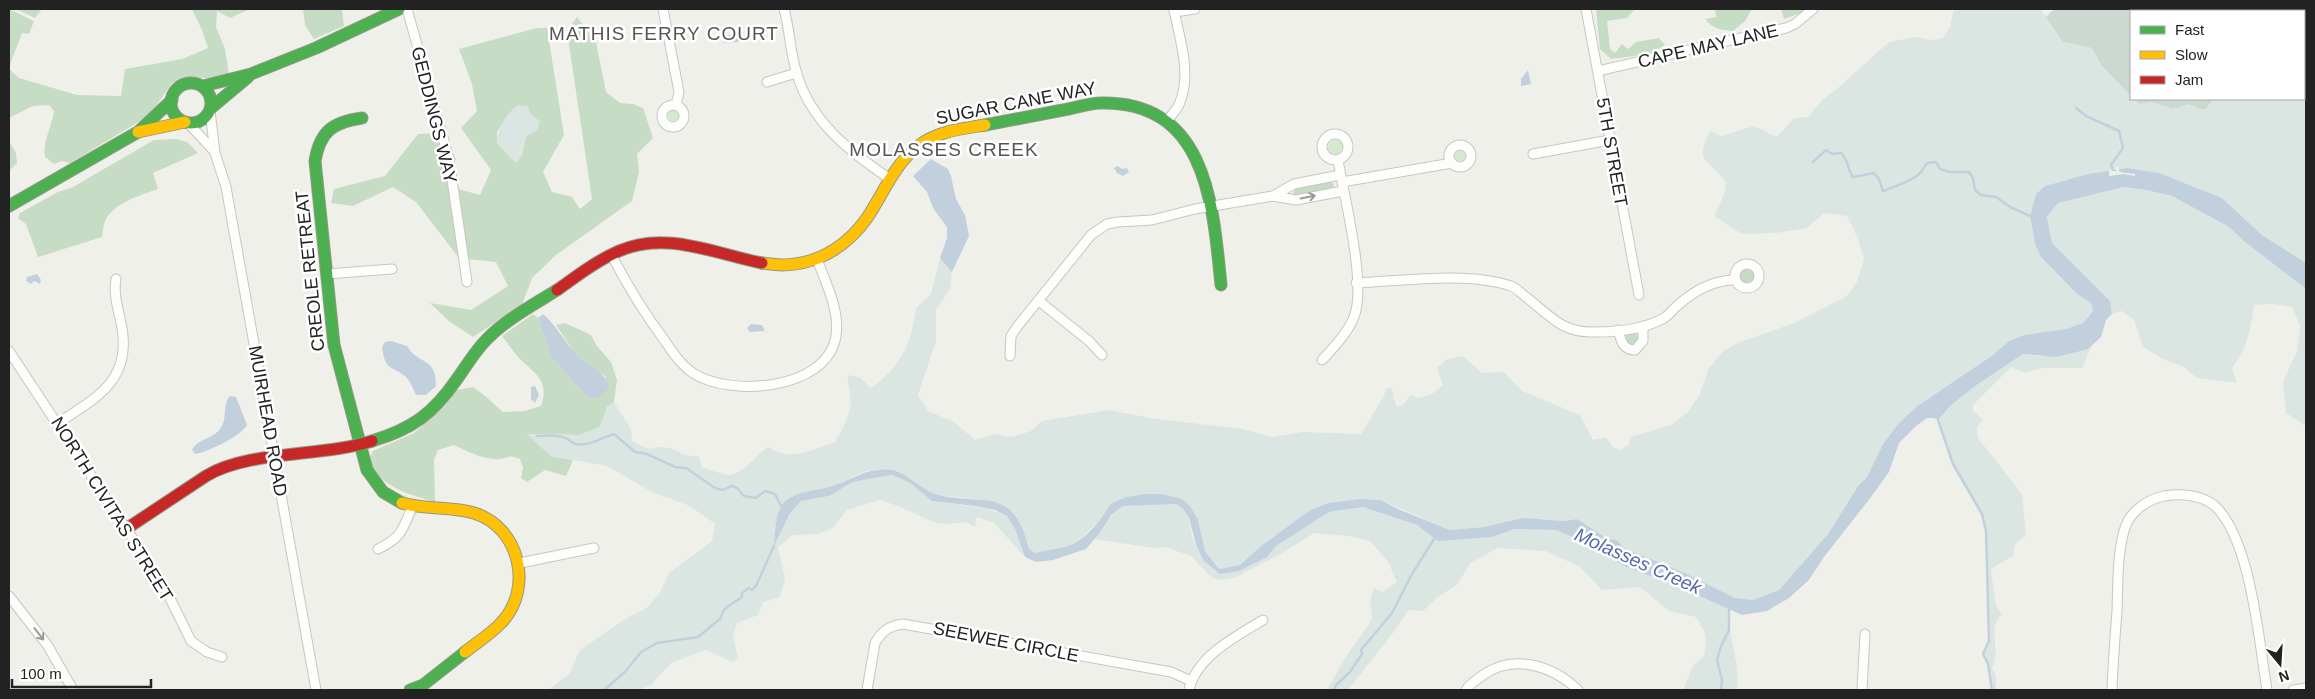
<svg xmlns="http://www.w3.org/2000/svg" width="2315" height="699" viewBox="0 0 2315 699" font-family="Arial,sans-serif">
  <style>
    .grass { fill: #d4eace }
    .forest { fill: #c6dcc4; fill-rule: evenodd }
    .wetland { fill: #dbe6e2 }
    .cemetery { fill: #cbd9d0 }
    .water { fill: #c2d0de }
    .pier { fill: #f0f0eb }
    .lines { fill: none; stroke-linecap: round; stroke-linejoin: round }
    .stream { stroke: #c2d0de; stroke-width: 2.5 }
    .street-casing { stroke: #c6c6c3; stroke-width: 11 }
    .fast-casing { stroke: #919984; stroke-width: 13 }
    .slow-casing { stroke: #919984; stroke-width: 13 }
    .jam-casing { stroke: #919984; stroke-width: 13 }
    .street { stroke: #fdfdfc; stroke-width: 9 }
    .fast { stroke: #4caf50; stroke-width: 11 }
    .slow { stroke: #ffc107; stroke-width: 11 }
    .jam { stroke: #c62828; stroke-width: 11 }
    .oneway { stroke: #9a9a9a }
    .labels { text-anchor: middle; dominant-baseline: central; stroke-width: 5; stroke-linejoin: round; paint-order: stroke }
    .street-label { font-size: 18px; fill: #222; stroke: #fff }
    .neighbourhood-label { font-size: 19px; letter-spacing: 1px; fill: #555; stroke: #fff }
    .water-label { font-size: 19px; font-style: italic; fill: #5767a8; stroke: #fff }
  </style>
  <rect width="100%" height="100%" fill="#f0f0eb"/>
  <g class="grass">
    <circle cx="674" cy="115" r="6"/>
    <circle cx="1336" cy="148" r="8"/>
    <circle cx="1460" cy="156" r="5.5"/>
  </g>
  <g class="forest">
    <path d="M9 9 34 21 29 34 22 33 9 67Z"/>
    <path d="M16 9H42L35 18Z"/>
    <path d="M192 9H250L230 18 217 11 216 27 225 49 229 75 216 78H188L172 83 156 106 140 121 70 163 62 161 54 164 45 157C42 142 52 127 54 111L49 105 33 106 9 118V69L19 78 77 95 121 96 125 69 182 59 208 48 202 30Z"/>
    <path d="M303 9H342L344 26 314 39 305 25Z"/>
    <path d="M1596 9H1635L1627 18 1607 21 1610 49 1615 53 1622 44 1628 49 1636 42 1659 38 1665 45 1650 54 1611 59 1600 49Z"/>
    <path d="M1715 9H1752L1745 21 1733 31C1721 30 1713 29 1705 19L1716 17Z"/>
    <path d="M1781 9H1805L1801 13 1784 19Z"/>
    <path d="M577 17 596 42 606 92 620 103 633 104 643 108 653 138 637 154 639 172 632 201 556 255 532 278 522 305 473 337 450 322 430 303 471 310 508 286 496 262 459 258 416 202 393 187 353 206 331 203 334 189 385 176 418 134 438 133 456 159 448 176 458 189 480 195 491 170 461 128 477 111 472 84 459 49 537 28H547L564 135 543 172 552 192 572 197 580 209 592 199 567 31ZM513 109 530 113 540 122 526 136 522 155 515 162 497 143V132Z"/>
    <path d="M176 139 187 142 198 153 153 173 158 189C141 195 113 203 105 221 103 226 103 232 102 237L38 257 26 224 18 218 20 213 58 192 73 187 154 140Z"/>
    <path d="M9 141 16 153 17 163 10 170Z"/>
    <path d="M1330 181 1334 185 1331 190 1298 196 1293 193 1297 187Z"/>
    <circle cx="1747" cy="276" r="7"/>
    <path d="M533 314 538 318 551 357 589 399 606 377 576 355 556 325 565 323 591 335 597 346 611 362 617 380 614 402 607 407 600 427 580 435 527 434 551 456 573 460 566 476 545 470 527 482 521 478 523 468 520 459 511 456C492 465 471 453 454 445L438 450 434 460 435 502C411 495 378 487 369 459L373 451 414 433 444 407 457 390 473 387 484 395 503 412 525 411 541 406C550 380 535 374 519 358 513 352 508 343 502 336Z"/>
    <circle cx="1632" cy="338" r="6"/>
  </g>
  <g class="wetland">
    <path d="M1954 9H2041L2063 42 2092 48 2101 65 2131 96V99L2139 104 2152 102 2173 109 2189 104 2206 109 2213 99H2304V81L2306 88V263L2262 235 2222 198 2159 173 2127 168 2088 174 2045 186 2036 194 2030 216 2035 244 2041 257 2077 294 2091 303 2093 311 2083 323 2066 329 2024 335 2009 341 1993 355 1916 407 1898 424 1883 444 1867 477 1858 486 1828 534 1779 590 1753 600 1735 598 1685 573 1624 548 1617 540 1608 539 1577 519 1564 521 1523 518 1484 527 1450 530 1381 500 1360 499 1328 503 1310 510 1261 546 1240 565 1219 569 1205 551 1198 520 1191 507 1135 496 1104 517 1081 538 1069 546 1036 553 1029 549C1018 504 998 500 957 497 949 496 939 496 931 493 916 486 903 469 884 469 867 468 853 477 838 484 827 489 815 488 804 493 796 496 789 502 781 506L775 529V544L790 513 801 501 829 496 851 483 863 480 892 475 910 483 932 501 986 508 1007 516 1015 529 1025 557 994 523 977 517 975 527 966 522 950 524 936 523 898 506 880 500 847 510 834 527 819 534 793 535 778 547 785 579 780 597 763 602 758 615 737 623 733 636 738 659 733 662 706 650 671 663 652 684 640 690H548L569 674 580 650 625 619 647 608 659 594 669 573 712 541 715 524 690 506 652 492 607 466 551 456 527 434 580 435 600 427 607 407 614 402 631 429 632 441 649 449C676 441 679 459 699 456L702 467C710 469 722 475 729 475 745 473 756 455 768 447 791 462 811 450 835 442 843 428 853 411 850 394 849 387 847 382 848 375L859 377 871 388C901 366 911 345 916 308L931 294 940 258 952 272 950 289 936 310V341L918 395 928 411 954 422 975 440 994 434 1012 437 1031 431 1042 421 1109 410 1150 418 1242 429 1273 437 1302 432 1361 434 1384 396 1386 389 1390 387 1393 391V397L1397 407 1405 403 1410 395 1418 398 1432 394 1443 385 1437 368 1447 359 1463 356 1482 373 1504 372 1522 391 1580 415 1593 440 1606 437 1613 447 1621 450 1629 444 1631 437 1671 425 1688 412 1699 396 1709 368 1723 351 1740 342 1792 324 1847 296 1857 282 1864 259 1858 239 1847 216 1824 213 1807 228 1776 233 1742 234 1714 216 1724 195 1726 183C1710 159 1693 164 1710 131L1721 136C1730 134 1744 128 1752 127 1762 126 1769 136 1778 136L1794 118 1808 117 1822 100 1839 87 1889 42 1915 37 1933 40 1943 38 1950 27Z"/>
    <path d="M2201 9H2268L2270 11H2197Z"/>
    <path d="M518 105 528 106 530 113 540 122 537 131 526 136 522 155 516 163 497 143C497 129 506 114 518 105Z"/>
    <path d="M2124 187 2146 190 2172 196 2229 227 2245 242 2306 289V426L2286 413 2283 382 2297 351 2300 326 2292 307 2273 304 2254 305C2251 330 2247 348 2232 368L2237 383 2197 378 2184 367 2163 359 2143 347 2134 320 2122 311 2112 314 2110 301 2052 243 2047 217 2058 203Z"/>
    <path d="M2091 347 2082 368H2042L2025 373 2011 367 1973 405V411L1983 420 1977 427 1978 438 2022 494 2026 536C2017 542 2013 544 2014 555 2006 562 1998 562 1991 570L1996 605 2002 614C1986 629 2002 648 1992 668L1996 676V690H1992L1988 664 1983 654 1989 641 1986 531 1983 516 1953 464 1938 420C1953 393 1997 372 2023 354 2046 358 2069 355 2091 347Z"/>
    <path d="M1168 503C1195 505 1186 530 1197 546 1203 556 1213 565 1220 574L1248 567 1259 560 1267 557 1276 546 1329 512 1363 507 1417 525 1423 529 1473 538 1492 537 1515 529 1556 530 1593 546 1622 565 1684 589 1729 609C1727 637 1741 663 1737 690H1683L1693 666 1704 656 1706 643 1704 631 1696 617 1669 611 1640 587 1602 590 1580 567 1546 551 1498 548 1470 563 1458 584 1438 597 1423 611 1409 610 1393 633 1348 690H1327L1344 660 1372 619 1370 600 1374 588 1383 592 1397 582 1388 562 1370 541 1348 536 1314 533 1281 554 1234 578 1222 580 1212 578 1191 556 1165 547 1153 548 1094 539 1113 513 1123 506Z"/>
  </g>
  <g class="cemetery">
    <path d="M2054 9H2201L2197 11H2131V96L2101 65 2092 48 2063 42 2046 17Z"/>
    <path d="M2134 99H2213L2206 109H2200L2189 104 2173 109 2152 102 2139 104Z"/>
  </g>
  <g class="water">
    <path d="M2304 15 2306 22V88L2304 81Z"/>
    <path d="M736 32 740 39 738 42 724 43 723 35H731Z"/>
    <path d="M1528 70 1531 84 1521 86V79Z"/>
    <path d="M931 159 948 169 951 176 956 199 965 215 969 236 952 272 940 258 947 238V227L933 208 927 192 913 176Z"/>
    <path d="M1118 166 1122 169 1127 168 1129 172 1123 176 1117 173 1114 168Z"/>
    <path d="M2127 168 2159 173 2222 198 2262 235 2306 263V289L2245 242 2229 227 2172 196 2146 190 2124 187 2058 203 2047 217 2052 243 2110 301 2112 314 2106 320 2101 337 2088 349 2057 357 2023 354 1975 386 1950 406 1938 420 1934 418H1927L1916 426 1899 443 1889 472 1871 497 1824 557 1809 580 1789 598 1767 611 1742 615 1684 589 1622 565 1593 546 1556 530 1515 529 1492 537 1438 541 1417 525 1363 507 1329 512 1276 546 1267 557 1239 571 1220 574 1203 560 1196 544 1189 518 1183 509 1176 504 1123 506 1111 515 1099 534 1086 549 1053 560 1036 562 1025 557 1015 529 1007 516 995 510 976 506 932 501 910 483 892 475 863 480 851 483 829 496 801 501 790 513 774 546C775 534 775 515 782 505 793 490 819 491 835 485 854 479 870 466 892 470 908 473 920 489 935 494 982 507 1013 483 1029 549L1036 553C1046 550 1058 549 1068 546 1085 540 1103 519 1110 504L1127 497 1145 494H1161L1182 499 1191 507 1198 520 1205 551 1219 569 1240 565 1261 546 1310 510 1328 503 1360 499 1381 500 1398 509 1450 530 1484 527 1523 518 1564 521 1577 519 1608 539 1617 540 1624 548 1685 573 1735 598 1753 600 1779 590 1828 534 1858 486 1867 477 1883 444 1898 424 1916 407 1993 355 2009 341 2024 335 2066 329 2083 323 2093 311 2091 303 2077 294 2041 257 2035 244 2030 216 2036 194 2045 186 2088 174Z"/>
    <path d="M37 274 41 280 40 284 34 281 31 284 26 281 27 277Z"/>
    <path d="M543 314C557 326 564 341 576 354 587 366 604 370 609 386 604 396 599 397 589 399L551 357 538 318Z"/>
    <path d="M751 324 762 325 765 331 750 332 747 328Z"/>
    <path d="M391 341 407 346C417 364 437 357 436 386L426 395H416C413 389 411 382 406 377 392 365 385 372 382 347L385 342Z"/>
    <path d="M535 386 539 395 535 403 531 399V387Z"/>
    <path d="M230 396 236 397 247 425C241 436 208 452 195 454L192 450C197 439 213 439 220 429 228 419 222 405 230 396Z"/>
  </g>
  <path class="pier" d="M2117 167 2120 172 2135 174V176L2124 174 2109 176V169L2117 172 2115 168Z"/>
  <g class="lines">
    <g class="stream">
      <path d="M2076 108 2086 116 2119 131 2123 148 2111 165 2113 170"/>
      <path d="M1813 162 1826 150 1832 154 1841 153C1849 160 1847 169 1853 177L1874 173 1879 179 1883 191C1894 187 1909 182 1918 175 1927 168 1921 162 1936 162L1940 169 1949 172H1969L1973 178 1975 190 1981 195 1996 197 2010 207 2030 216"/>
      <path d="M1938 420 1953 464 1982 514 1986 531 1989 641 1983 654 1988 664 1992 690"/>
      <path d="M537 436C546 436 557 434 565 438 569 439 572 443 576 444 589 447 602 437 614 434L635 452 647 454 675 467 686 468 715 488 723 490 731 486 737 488 744 496 756 498 765 491 775 494 781 506"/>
      <path d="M604 690 625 672 641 652 657 643 698 637 720 619 724 610 730 605 742 597V593L749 588 752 590 756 586 774 546"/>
      <path d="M1334 690 1336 685 1350 672 1362 654 1361 650 1392 613 1412 574 1434 539"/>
      <path d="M1721 690 1722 680 1717 660 1721 646 1729 630V609"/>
    </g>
    <defs>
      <g id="street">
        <path d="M407 9 449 159 467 282"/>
        <path d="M663 9 679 92 676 105"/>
        <path d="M784 9C790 30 790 53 797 74 811 122 850 152 890 179"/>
        <path d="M1586 9 1639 295"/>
        <path d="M1174 12 1195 9"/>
        <path d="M1598 71C1661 57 1723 41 1786 28L1795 24 1813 9"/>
        <path d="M767 82 796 73"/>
        <circle cx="673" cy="116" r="11"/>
        <path d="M210 111 215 153 226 187 316 690"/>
        <path d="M1167 121C1171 115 1178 109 1180 102 1192 72 1179 38 1174 9"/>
        <path d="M188 123 215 152"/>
        <circle cx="1335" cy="147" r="13"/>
        <circle cx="1460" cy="156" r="11"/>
        <path d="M1533 154 1610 140"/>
        <path d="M1342 182 1452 163"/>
        <path d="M1273 196 1294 184 1340 175"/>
        <path d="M611 254C627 285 644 313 665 341 673 353 681 365 693 373 729 397 827 391 836 336 840 310 826 284 817 259"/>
        <circle cx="1747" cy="276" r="12"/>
        <path d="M327 274 392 269"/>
        <path d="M1356 283C1403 281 1467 271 1511 286 1516 288 1521 293 1526 297 1550 315 1561 333 1594 332 1616 332 1645 329 1664 318 1669 315 1673 309 1678 305 1694 291 1713 280 1735 280"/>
        <path d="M1039 301 1089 341 1102 355"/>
        <path d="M1618 330C1621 341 1623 350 1635 350L1643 341V326"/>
        <path d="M9 351 164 586 191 641 207 652 222 657"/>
        <path d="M1010 356 1011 336 1017 327 1091 235 1107 224 1118 222 1152 220 1195 209 1273 196 1296 200 1343 191"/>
        <path d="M1322 360C1334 347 1347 334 1354 317 1367 285 1344 196 1338 160"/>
        <path d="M58 423C96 398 131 381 122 328 119 312 113 295 116 279"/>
        <path d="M378 549C401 538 403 530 412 507"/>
        <path d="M520 563 594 548"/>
        <path d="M9 596 48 646 73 690"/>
        <path d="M867 690 875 643C882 631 889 626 903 624L1171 672 1191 681"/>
        <path d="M1189 690C1196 657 1236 636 1263 620"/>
        <path d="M1466 690C1470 683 1477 680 1483 675 1514 653 1553 666 1578 690"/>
        <path d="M1862 690 1865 634"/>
        <path d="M2112 690C2113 664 2115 637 2117 611 2118 585 2117 556 2124 531 2129 512 2146 500 2164 496 2181 493 2202 495 2215 506 2251 540 2259 642 2267 690"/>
        <path d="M2293 690 2306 688"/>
      </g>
      <g id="fast">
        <circle cx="191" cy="103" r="20"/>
        <path d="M203 86 251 74 316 48 399 9"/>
        <path d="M211 108 248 77"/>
        <path d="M362 118C333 122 320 131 315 161L334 345 367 470 383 492 402 503"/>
        <path d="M985 125C1011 120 1037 115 1063 110 1075 108 1089 103 1101 103 1207 101 1213 205 1221 285"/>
        <path d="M9 206 138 132 172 100"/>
        <path d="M372 441C412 429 433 414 457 379 467 365 475 351 487 339 507 319 533 305 557 290"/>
        <path d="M410 690 423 685 465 652"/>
      </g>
      <g id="slow">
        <path d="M138 132 185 122"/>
        <path d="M762 263C805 271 842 253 867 218 883 194 894 165 917 147 936 131 961 129 985 125"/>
        <path d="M402 503C425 510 451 506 474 513 520 527 534 589 501 623 491 634 476 643 465 652"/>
      </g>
      <g id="jam">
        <path d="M557 290C577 276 596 261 619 251 666 230 715 254 762 263"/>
        <path d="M126 529 206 476C249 450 323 457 372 441"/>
      </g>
    </defs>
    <use href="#street" class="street-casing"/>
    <use href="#fast" class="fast-casing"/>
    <use href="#slow" class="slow-casing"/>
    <use href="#jam" class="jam-casing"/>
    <use href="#street" class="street"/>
    <use href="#fast" class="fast"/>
    <use href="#slow" class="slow"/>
    <use href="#jam" class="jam"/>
  </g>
  <defs><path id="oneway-shaft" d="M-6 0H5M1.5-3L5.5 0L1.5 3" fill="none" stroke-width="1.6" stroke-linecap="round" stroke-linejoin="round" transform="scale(1.25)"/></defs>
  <g class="oneway">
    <use href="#oneway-shaft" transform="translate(1308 197) rotate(-11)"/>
    <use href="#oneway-shaft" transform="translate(39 634) rotate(52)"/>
  </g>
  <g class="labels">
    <g class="street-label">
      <text transform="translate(1708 46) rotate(-13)">CAPE MAY LANE</text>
      <text transform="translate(1016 103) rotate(-11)">SUGAR CANE WAY</text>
      <text transform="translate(434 115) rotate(76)">GEDDINGS WAY</text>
      <text transform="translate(1612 152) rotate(80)">5TH STREET</text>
      <text transform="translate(310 271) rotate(-96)">CREOLE RETREAT</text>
      <text transform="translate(268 421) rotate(80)">MUIRHEAD ROAD</text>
      <text transform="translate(112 509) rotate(58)">NORTH CIVITAS STREET</text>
      <text transform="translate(1006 642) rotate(11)">SEEWEE CIRCLE</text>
    </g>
    <g class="neighbourhood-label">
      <text x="664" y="33">MATHIS FERRY COURT</text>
      <text x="944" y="149">MOLASSES CREEK</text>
    </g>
    <g class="water-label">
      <text transform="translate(1638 561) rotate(24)">Molasses Creek</text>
    </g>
  </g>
  <rect width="2315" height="699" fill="none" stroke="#222222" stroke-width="20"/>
  <rect x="2130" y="10" width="175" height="90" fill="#ffffff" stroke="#a7a7a7"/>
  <rect x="2140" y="26" width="25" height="8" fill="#4caf50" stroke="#a7a7a7"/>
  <text x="2175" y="35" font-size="15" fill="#222222">Fast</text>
  <rect x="2140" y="51" width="25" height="8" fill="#ffc107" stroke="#a7a7a7"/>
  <text x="2175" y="60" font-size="15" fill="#222222">Slow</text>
  <rect x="2140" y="76" width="25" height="8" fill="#c62828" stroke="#a7a7a7"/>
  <text x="2175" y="85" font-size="15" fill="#222222">Jam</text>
  <g transform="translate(2280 664) rotate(162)" stroke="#ffffff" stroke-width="4" paint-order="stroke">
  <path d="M0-4L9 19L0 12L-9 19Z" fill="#222222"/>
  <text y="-8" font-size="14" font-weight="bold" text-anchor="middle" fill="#222222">N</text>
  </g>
  <path d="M12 679v8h139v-8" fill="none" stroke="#222222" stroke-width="2.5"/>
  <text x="20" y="679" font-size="15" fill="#222222" stroke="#ffffff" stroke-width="4" paint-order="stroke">100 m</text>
</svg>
